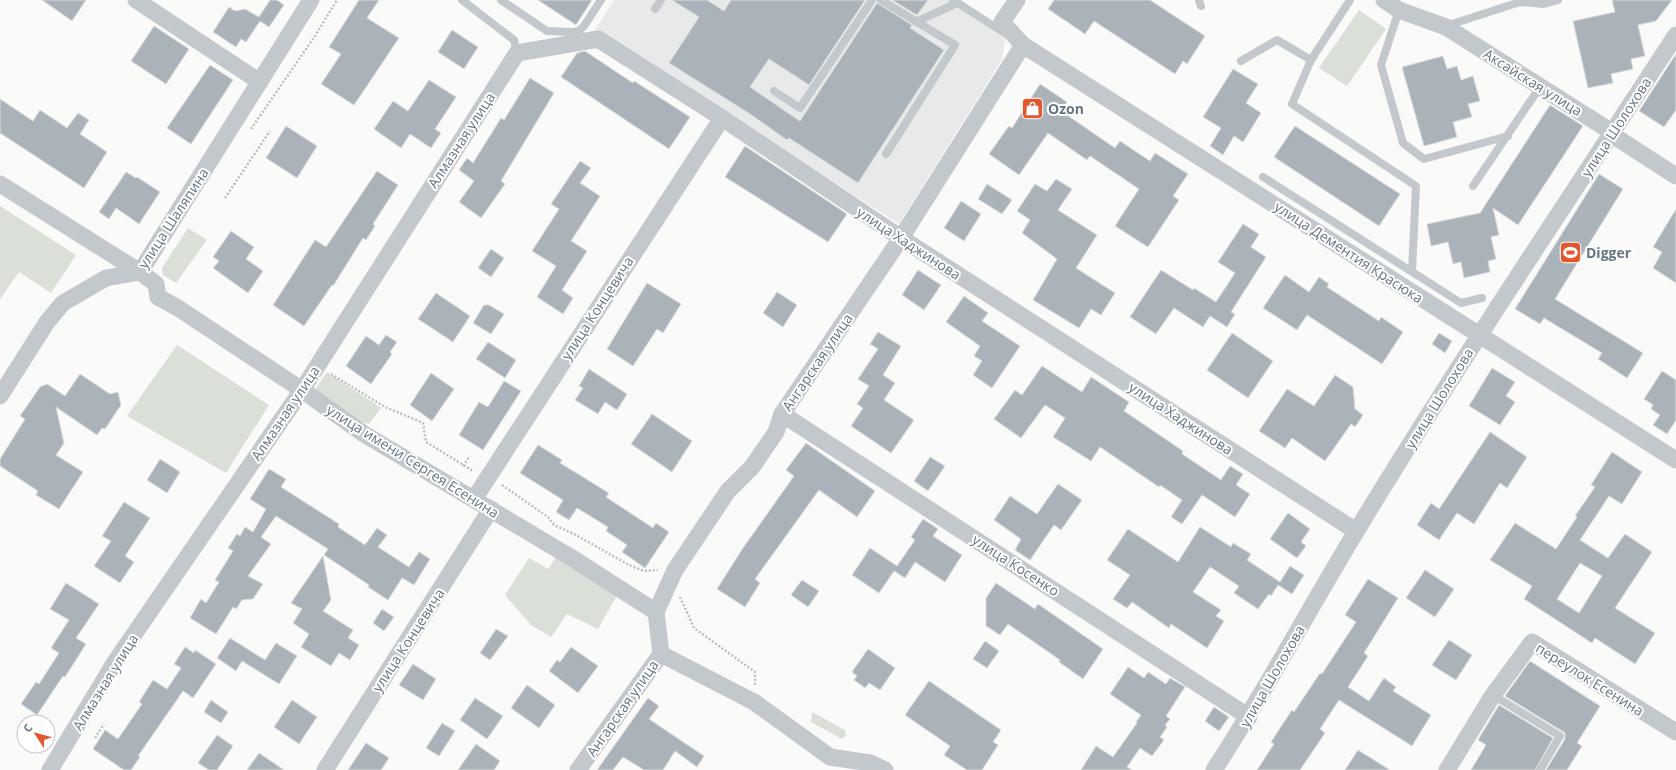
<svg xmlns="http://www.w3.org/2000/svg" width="1676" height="770" viewBox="0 0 1676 770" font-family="'Open Sans',sans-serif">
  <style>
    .built { fill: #e8e9e9 }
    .green { fill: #dadfd7 }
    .building { fill: #aab3b9; stroke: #dcdcda; fill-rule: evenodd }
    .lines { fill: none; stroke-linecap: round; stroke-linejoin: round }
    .path { stroke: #bbbfc2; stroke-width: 2.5; stroke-dasharray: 2 2; stroke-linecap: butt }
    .lane { stroke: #c3c8cc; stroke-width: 8 }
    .street { stroke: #c3c8cc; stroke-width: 17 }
    .labels { text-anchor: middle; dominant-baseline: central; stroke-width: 4; stroke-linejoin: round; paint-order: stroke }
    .street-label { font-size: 14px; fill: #657683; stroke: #fff }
    .poi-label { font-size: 14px; font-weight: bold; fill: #657683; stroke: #fff; text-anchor: start }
  </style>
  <rect width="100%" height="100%" fill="#fafaf8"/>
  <path class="built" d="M614 0H961L1006 32 1002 60 899 224 595 30Z"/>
  <g class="green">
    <path d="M1359 10 1386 29 1347 86 1319 68Z"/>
    <path d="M0 206 76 255 51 293 19 272 0 299Z"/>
    <path d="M188 228 207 240 176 283 163 275 162 268Z"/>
    <path d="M177 345 269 405 226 473 127 416Z"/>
    <path d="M327 372 381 408 369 424 354 419 313 393Z"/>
    <path d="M558 554 619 592 598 629 567 614 551 637 531 625 505 595 529 558 548 569Z"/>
    <path d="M812 712 845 730 846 736 842 739 811 722Z"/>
  </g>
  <g class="building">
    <path d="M42 0H86L72 21Z"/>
    <path d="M270 0H277L284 5 269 27 260 21 246 42 241 39 236 47 213 32 229 7 235 11 245 9 259 17Z"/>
    <path d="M359 0H379L367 18 399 38 354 105 321 84 341 54 329 47Z"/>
    <path d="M538 0H592L576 25Z"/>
    <path d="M672 0H707L724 11 731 0H865L809 85 769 59 750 87 800 121 877 3 912 25 910 28 944 50 858 183 789 138 787 140 750 114 669 63 699 17Z"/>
    <path d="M892 0H928L917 15Z"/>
    <path d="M1054 0H1150L1205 36 1187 64 1183 61 1175 74 1094 21 1085 34 1048 9Z"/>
    <path d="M1612 0H1672L1656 21 1638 25 1645 56 1631 59 1633 69 1611 74 1613 83 1588 88 1573 21 1615 12Z"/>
    <path d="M154 26 189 49 166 84 131 61Z"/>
    <path d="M452 30 478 47 464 69 438 52Z"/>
    <path d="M585 51 633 83 634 81 690 117 669 149 561 77 577 53Z"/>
    <path d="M1676 54V110L1664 127 1639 111Z"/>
    <path d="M1443 56 1447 69 1457 66 1461 80 1473 76 1480 101 1468 104 1472 117 1453 122 1457 137 1424 146 1402 67Z"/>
    <path d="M210 65 233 80 191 144 167 128Z"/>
    <path d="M1233 69 1258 84 1246 103 1261 113 1243 142 1234 136 1223 155 1210 146 1221 128 1203 117Z"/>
    <path d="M530 78 554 93 501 181 505 184 481 218 459 202 474 181 459 170 467 158 473 163 501 118 504 120Z"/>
    <path d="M429 80 456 97 435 129 441 133 431 148 410 134 401 148 374 129 393 101 408 111Z"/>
    <path d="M1040 84 1067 102 1061 111 1115 148 1120 141 1150 161 1155 153 1188 174 1173 196 1179 200 1148 247 1115 226 1139 189 1090 156 1087 160 1048 133 1019 175 989 154 1009 126 1012 128Z"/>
    <path d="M0 99 33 121 40 110 67 128 78 113 89 120 80 134 107 152 84 188 0 133Z"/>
    <path d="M1550 105 1583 126 1518 225 1493 208 1499 235 1491 237 1496 259 1488 261 1490 272 1464 278 1461 262 1453 264 1448 242 1431 246 1427 224 1480 213Z"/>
    <path d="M286 126 317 146 297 178 266 158Z"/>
    <path d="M1295 126 1400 194 1379 226 1274 157Z"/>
    <path d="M745 146 847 214 828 242 725 177Z"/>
    <path d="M580 161 591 168 580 183 600 196 571 241 587 251 562 290 573 298 563 314 537 297 556 266 532 251 559 209 551 204Z"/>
    <path d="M377 171 398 185 373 224 375 226 366 240 363 238 333 286 332 285 304 326 273 305 315 240 326 247Z"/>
    <path d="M126 172 136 178 137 177 160 192 139 224 116 208 109 219 99 212Z"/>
    <path d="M1599 174 1623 189 1555 299 1643 353 1627 378 1598 359 1602 353 1544 318 1540 324 1515 309Z"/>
    <path d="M1056 179 1072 189 1058 210 1097 235 1076 268 1115 293 1101 315 1091 309 1079 328 1033 300 1057 259 1022 233 1030 220 1017 211 1035 184 1047 191Z"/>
    <path d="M987 184 1012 200 1002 214 978 199Z"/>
    <path d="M961 201 981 214 964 241 944 228Z"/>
    <path d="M1676 209V283L1653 268 1662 252 1653 247Z"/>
    <path d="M1243 224 1259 234 1251 247 1266 257 1231 312 1235 314 1227 327 1210 316 1203 327 1174 308 1156 334 1130 317 1161 270 1193 290 1194 288 1216 302 1235 273 1218 262Z"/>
    <path d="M231 231 254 247 246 259 263 271 248 293 213 268 219 261 213 257Z"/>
    <path d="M491 249 504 258 491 277 478 268Z"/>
    <path d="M918 270 941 285 924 310 902 295Z"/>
    <path d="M1285 275 1309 292 1319 277 1329 284 1327 287 1379 321 1381 317 1403 332 1382 364 1307 315 1297 330 1263 308Z"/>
    <path d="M647 283 681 304 663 333 657 329 633 366 607 349Z"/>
    <path d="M777 292 797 305 783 327 763 313Z"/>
    <path d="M436 293 470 316 453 342 418 319Z"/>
    <path d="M964 296 988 313 982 321 1020 346 992 388 973 375 982 361 974 356 980 346 946 322Z"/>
    <path d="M484 305H489L504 314 491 334 473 323Z"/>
    <path d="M878 332 901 346 883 375 895 383 884 400 914 420 891 453 851 426 863 408 857 404 869 386 858 379 878 349 870 344Z"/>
    <path d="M1232 333 1273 361 1248 398 1207 370Z"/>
    <path d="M1439 333 1452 341 1445 353 1432 344Z"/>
    <path d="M386 335 397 342 390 352 392 354 371 384 346 366 366 336 379 345Z"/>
    <path d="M488 342 516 360 505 378 476 359Z"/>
    <path d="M1042 366 1082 392 1091 377 1129 402 1124 411 1183 451 1182 454 1221 480 1230 466 1243 474 1236 485 1250 494 1235 517 1202 495 1182 524 1171 517 1182 500 1160 485 1159 487 1100 447 1091 461 1053 437 1065 418 1045 405 1021 438 994 419 1015 390 1022 395Z"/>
    <path d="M1492 368 1515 382 1506 396 1515 402 1500 425 1469 406Z"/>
    <path d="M589 369 627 394 617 410 605 402 598 414 575 400 583 388 579 386Z"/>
    <path d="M1662 371 1676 380V420L1667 434 1653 425 1660 415 1651 409 1653 405 1644 399Z"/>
    <path d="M431 373 454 389 432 421 410 405Z"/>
    <path d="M80 374 110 394 118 392 121 405 105 429 102 428 97 435 56 407 64 443 56 455 83 472 59 509 36 495 38 491 0 466V459L25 419 20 416 40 387 47 384 65 396Z"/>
    <path d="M1335 375 1353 387 1355 409 1363 415 1355 427 1351 424 1325 461 1292 438 1285 448 1259 431 1287 389 1314 406Z"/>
    <path d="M504 381 521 391 483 450 459 435 479 402 488 407Z"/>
    <path d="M652 414 692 441 672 472 631 444Z"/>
    <path d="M1490 432 1527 457 1507 488 1500 483 1474 524 1457 513 1439 540 1417 525 1431 503 1439 509Z"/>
    <path d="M806 443 875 491 857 517 819 490 755 579 760 583 745 607 717 589 743 548 794 476 786 470Z"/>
    <path d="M538 445 562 460 560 463 609 493 606 497 653 528 656 523 669 532 645 568 622 552 627 545 606 531 608 527 577 508 569 520 556 512 563 500 520 473Z"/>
    <path d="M1612 452 1642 472 1622 504 1609 496 1580 540 1608 558 1625 534 1652 552 1615 608 1655 633 1635 664 1595 638 1592 643 1524 599 1532 586 1490 560 1515 523 1556 549 1577 517 1575 516 1595 487 1591 485ZM1580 563 1602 576 1579 613 1557 599Z"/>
    <path d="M930 457 945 466 928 491 914 481Z"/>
    <path d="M160 459 180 472 167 493 147 480Z"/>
    <path d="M269 469 286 479 281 487 339 524 338 527 365 545 377 528 387 535 378 547 409 567 419 552 430 559 414 585 402 578 388 600 368 587 369 585 324 555 328 549 276 516 261 537 271 544 248 576 263 584 253 599 242 600 236 609 233 607 216 634 190 618 201 599 206 603 219 582 215 580 233 551 228 548 237 534 240 536 245 527 253 532 266 509 250 499Z"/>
    <path d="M1058 484 1082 500 1061 530 1054 525 1030 560 1015 550 1021 539 994 520 1010 496 1037 514Z"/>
    <path d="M124 502 150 518 125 556 134 562 120 583 94 566 111 541 102 536Z"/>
    <path d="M1288 513 1310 529 1301 542 1306 546 1297 558 1270 539Z"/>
    <path d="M923 519 938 529 933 536 962 555 945 582 915 562 905 578 894 571 879 593 852 575 870 548 897 566 915 540 911 537Z"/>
    <path d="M1200 527 1231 547 1233 543 1251 554 1247 560 1280 582 1290 566 1304 575 1292 594 1278 585 1271 596 1269 594 1258 609 1234 593 1239 586 1210 567 1193 592 1221 610 1216 616 1224 621 1207 648 1171 624 1169 628 1132 602 1127 608 1113 599 1130 575 1107 560 1128 529 1178 562Z"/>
    <path d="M323 556 331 600 323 611 353 630 348 638 359 645 350 660 339 653 331 666 301 647 309 634 293 623 302 609 291 603Z"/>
    <path d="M1425 570 1454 589 1435 617 1406 598Z"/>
    <path d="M1368 579 1398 598 1364 653 1368 656 1348 687 1369 701 1384 678 1396 687 1393 691 1431 715 1412 746 1339 700 1320 729 1325 733 1300 770H1257L1274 744 1271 742 1292 710 1294 712 1320 673 1322 674 1356 622 1345 615Z"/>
    <path d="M802 580 819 591 808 607 791 595Z"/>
    <path d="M66 583 99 604 76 638 86 644 65 677 63 676 37 715 21 704 36 682 39 684 59 653 51 648 69 620 50 609Z"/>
    <path d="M996 583 1035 609 1038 604 1103 649 1083 679 1059 662 1060 660 1008 624 1000 635 986 626V598Z"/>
    <path d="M382 609 394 617 384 631 373 623Z"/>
    <path d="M496 629 508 636 490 660 480 653Z"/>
    <path d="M230 638 265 660 276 643 297 656 279 684 242 661 236 671 217 658Z"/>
    <path d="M1449 640 1472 655 1456 680 1432 665Z"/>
    <path d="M985 641 999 651 987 668 973 659Z"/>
    <path d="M185 647 194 653 195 650 216 664 193 698 183 691 138 756 140 757 131 770H124L93 749 105 730 118 739 142 704 139 702 153 680 167 689 181 668 174 664Z"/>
    <path d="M571 647 598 666 578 693 549 671 557 660 560 662Z"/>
    <path d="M868 649 895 668 880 690 869 683 865 688 854 680 857 676 852 672Z"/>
    <path d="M1530 661 1600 706 1577 743 1582 746 1567 770H1546L1565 739V733L1505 696Z"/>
    <path d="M413 664 436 679 423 700 399 685Z"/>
    <path d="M1128 667 1144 678 1148 672 1166 684 1170 678 1185 687 1166 716 1170 719 1165 725 1167 727 1160 737 1164 740 1152 756 1140 748 1127 767 1132 770H1081L1096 746 1113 757 1137 723 1136 722 1141 715 1110 694Z"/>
    <path d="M929 681 1001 730 993 742 998 745 982 770H967L944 755 950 746 905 715Z"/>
    <path d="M527 685 555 705 539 728 511 708Z"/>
    <path d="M475 698 503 716 487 739 460 720Z"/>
    <path d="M648 698 659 706 649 719 704 756 697 767 675 751 663 770H644L623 757 613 770H597Z"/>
    <path d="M211 700 228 712 221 723 204 712Z"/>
    <path d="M292 700 317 717 299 744 274 727Z"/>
    <path d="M1499 705 1553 738 1535 770H1471L1486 745 1478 740Z"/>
    <path d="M1214 707 1229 717 1219 731 1205 721Z"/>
    <path d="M442 723 455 731 439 756 426 748Z"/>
    <path d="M217 735 233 746 217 770H209L198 763Z"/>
    <path d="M366 743 389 758 381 770H348Z"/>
    <path d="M476 744 500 761 494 770H458Z"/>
    <path d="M1358 750 1390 770H1345Z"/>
    <path d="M259 753 284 770H247Z"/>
  </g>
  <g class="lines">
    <g class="path">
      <path d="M251 129 315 36 337 0"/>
      <path d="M225 198 270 131"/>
      <path d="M331 374 385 407 423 423 426 442 473 471"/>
      <path d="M463 466 470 456"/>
      <path d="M502 485 548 517 554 525 576 535 629 565 644 571 658 570"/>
      <path d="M680 597 694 628 755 672V685"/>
      <path d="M95 738 104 724"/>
    </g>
    <g class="lane">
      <path d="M462 0 514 40 517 53"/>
      <path d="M501 0 547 31 573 32 579 31 584 26 601 0"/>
      <path d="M881 0 955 45 886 154"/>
      <path d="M953 0 1003 32"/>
      <path d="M1199 0 1201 6"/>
      <path d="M1350 0 1311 60 1292 104 1416 186 1412 271"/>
      <path d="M655 9 661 0"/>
      <path d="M1399 10 1381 65 1403 143 1424 159 1508 136"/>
      <path d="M916 22 957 3"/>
      <path d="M1446 26 1520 2 1544 4 1558 0"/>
      <path d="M1241 61 1277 40 1311 60"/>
      <path d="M774 91 800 108 872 0"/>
      <path d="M1263 177 1461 303 1482 298"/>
      <path d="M1473 186 1540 87"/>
      <path d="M1493 695 1560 736 1540 770"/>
    </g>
    <g class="street">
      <path d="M136 0 260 82"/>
      <path d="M1017 0 1002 22 1023 45 1676 460"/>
      <path d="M1384 0 1399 10 1446 27 1604 127 1611 134 1676 176"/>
      <path d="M0 184 140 272 156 284 158 297 178 308 302 390 364 434 572 558 656 612"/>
      <path d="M0 396 47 322 63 303 106 278 140 272 311 0"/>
      <path d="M782 414 1249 717"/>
      <path d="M474 499 722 118"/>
      <path d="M661 654 754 702 830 757 870 763 885 770"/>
      <path d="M50 770 115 662 302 390 517 53 598 39 722 118 901 238 1356 531"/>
      <path d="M325 770 491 509"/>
      <path d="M578 770 661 654 656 612 675 570 728 491 752 467 776 432 782 414 901 238 1023 45"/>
      <path d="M1214 770C1265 692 1309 609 1357 530 1459 362 1569 199 1676 35"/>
      <path d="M1447 770 1493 695 1532 642 1676 732"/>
    </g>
  </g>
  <defs>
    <symbol id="shop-square" viewBox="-11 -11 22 22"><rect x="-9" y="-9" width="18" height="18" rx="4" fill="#e4572e" stroke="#fff"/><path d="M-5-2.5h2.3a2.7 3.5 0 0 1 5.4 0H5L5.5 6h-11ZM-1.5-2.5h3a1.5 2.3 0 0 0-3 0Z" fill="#fff"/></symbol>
    <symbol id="stadium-square" viewBox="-11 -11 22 22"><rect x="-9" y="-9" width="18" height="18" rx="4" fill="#e4572e" stroke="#fff"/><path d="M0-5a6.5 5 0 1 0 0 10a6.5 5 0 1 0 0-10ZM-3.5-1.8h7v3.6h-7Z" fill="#fff"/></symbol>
  </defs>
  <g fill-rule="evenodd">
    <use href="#shop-square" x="1020" y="96" width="25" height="25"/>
    <use href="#stadium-square" x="1558" y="240" width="25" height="25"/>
  </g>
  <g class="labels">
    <g class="street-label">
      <text transform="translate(1533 82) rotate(32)">Аксайская улица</text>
      <text transform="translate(1616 127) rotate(-57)">улица Шолохова</text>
      <text transform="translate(461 140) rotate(-57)">Алмазная улица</text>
      <text transform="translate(173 218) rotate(-57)">улица Шаляпина</text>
      <text transform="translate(909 243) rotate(33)">улица Хаджинова</text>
      <text transform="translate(1349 252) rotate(33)">улица Дементия Красюка</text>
      <text transform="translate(597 308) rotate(-57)">улица Концевича</text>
      <text transform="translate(817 362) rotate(-56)">Ангарская улица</text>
      <text transform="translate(1439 398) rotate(-58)">улица Шолохова</text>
      <text transform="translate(285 413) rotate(-56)">Алмазная улица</text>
      <text transform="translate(1181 418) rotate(33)">улица Хаджинова</text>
      <text transform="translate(413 461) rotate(32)">улица имени Сергея Есенина</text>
      <text transform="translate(1016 565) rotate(33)">улица Косенко</text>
      <text transform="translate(408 640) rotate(-57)">улица Концевича</text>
      <text transform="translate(1272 676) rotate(-60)">улица Шолохова</text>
      <text transform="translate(1590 679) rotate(32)">переулок Есенина</text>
      <text transform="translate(105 682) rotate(-58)">Алмазная улица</text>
      <text transform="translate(622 708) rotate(-55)">Ангарская улица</text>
    </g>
    <g class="poi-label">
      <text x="1048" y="108">Ozon</text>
      <text x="1586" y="252">Digger</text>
    </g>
  </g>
  <g transform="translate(36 734) rotate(306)"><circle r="19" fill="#ffffff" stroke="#c1c8cd"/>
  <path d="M0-3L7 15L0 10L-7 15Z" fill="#e4572e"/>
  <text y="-6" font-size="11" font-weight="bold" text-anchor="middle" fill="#657683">С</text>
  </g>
</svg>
